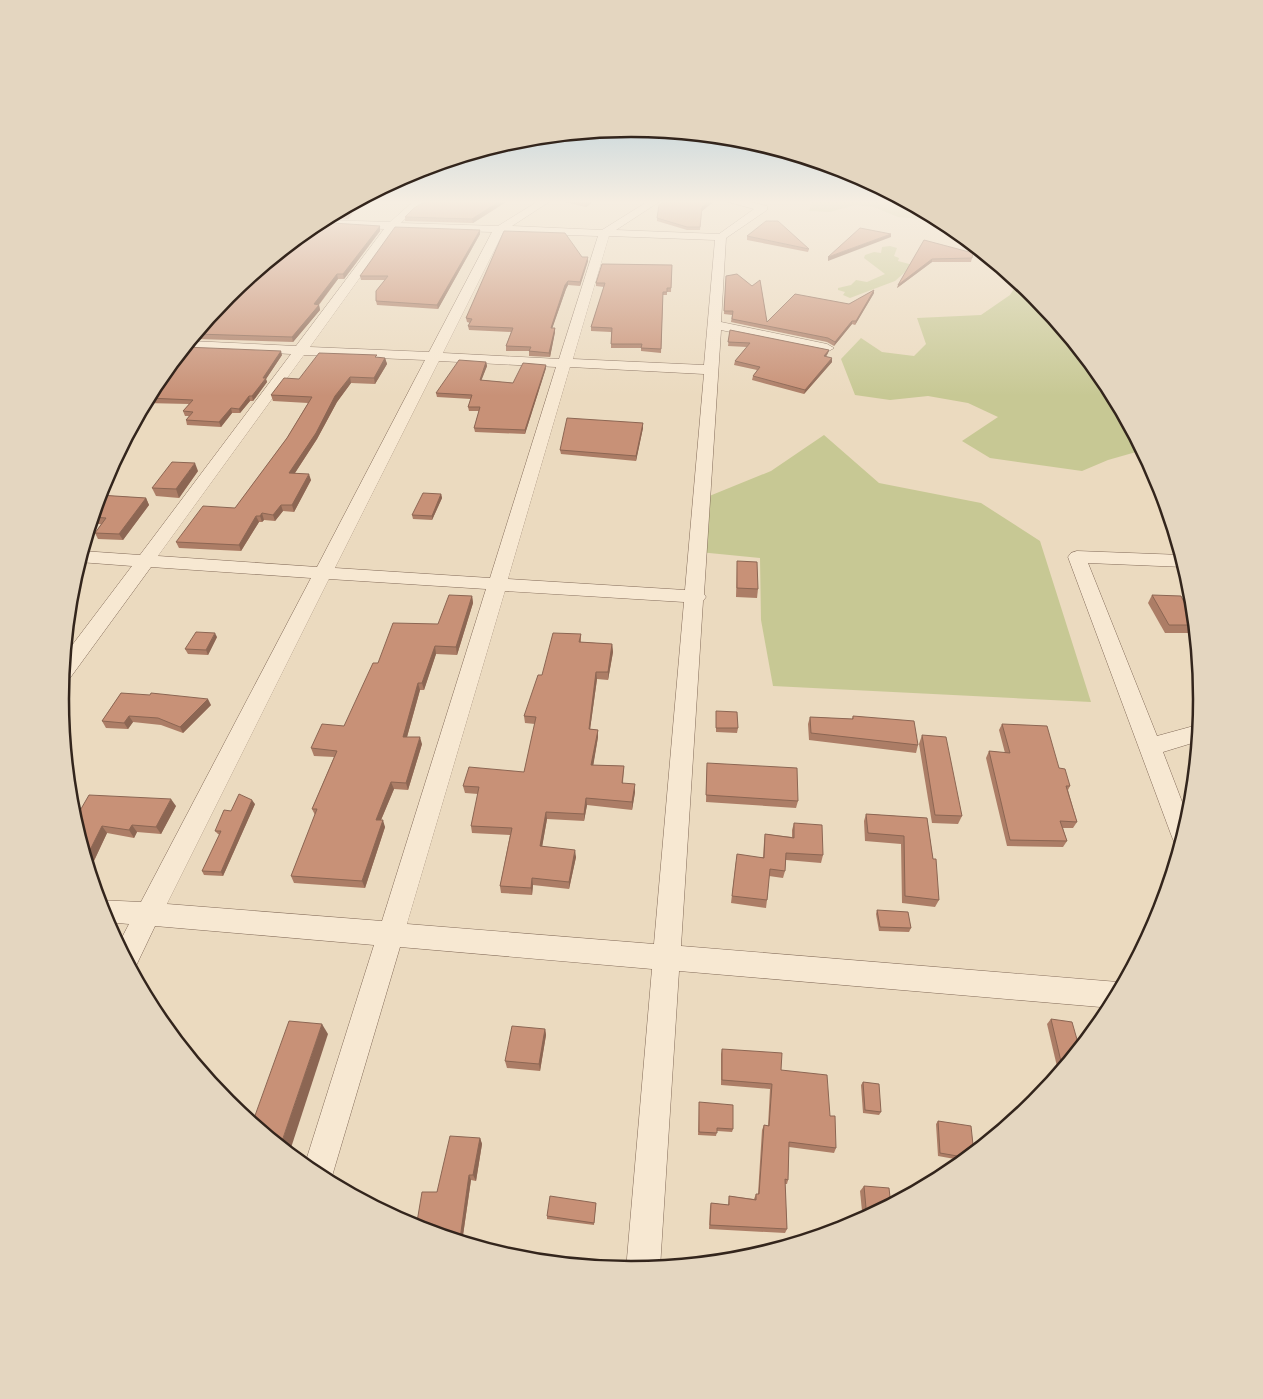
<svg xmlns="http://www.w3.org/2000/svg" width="1263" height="1399" viewBox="0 0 1263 1399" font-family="Georgia,serif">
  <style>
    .green { fill: #c7c894 }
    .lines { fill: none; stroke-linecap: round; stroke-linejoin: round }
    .minor-casing { stroke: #836b59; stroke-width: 1 }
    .minor { fill: #f7e8d2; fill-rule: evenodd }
    .wall { fill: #ac7d66 }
    .shaded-wall { fill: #8c6653 }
    .building { fill: #c89177; stroke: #8c6653 }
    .rim { fill: none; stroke: #33251c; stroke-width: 2.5 }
  </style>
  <rect width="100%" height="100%" fill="#ebdabf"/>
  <g class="green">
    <path d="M813 200H904L943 221 898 217 874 207 855 205 830 212 809 211Z"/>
    <path d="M890 246 897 248 894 256 899 258 898 261 913 265 895 281 850 298 843 295 845 292 838 290V288L851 285 856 280 867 282 885 274 864 258 865 255 874 252 881 253 882 247Z"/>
    <path d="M1019 281 1036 296 1107 382 1143 450 1108 460 1082 471 990 458 962 441 998 417 968 403 928 396 890 400 855 395 841 359 861 338 882 352 914 356 926 344 917 318 981 315 1010 295Z"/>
    <path d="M824 435 879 483 981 503 1040 541 1091 702 773 686 761 620 760 558 699 552 702 499 771 471Z"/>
  </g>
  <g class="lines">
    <defs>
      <g id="minor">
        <path d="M415 200H428L417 207 401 223 498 226 540 200H552L512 226 602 230 650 200H662L616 230 719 234 754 209 721 200H741L767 206V210L726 238 721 322 827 344 834 348 827 352 721 330 704 594 706 597 703 601 681 946 1118 982 1124 984 1112 1008 679 971 660 1268 626 1270 652 969 400 947 330 1183 304 1167 374 945 155 926 135 968 131 969 118 945 129 924 106 922 98 900 141 902 311 578 151 567 70 678 63 680 64 656 132 566 79 562 82 551 140 555 291 354 184 348 190 341 296 346 384 229 313 225 322 220 390 222ZM395 229 492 232 429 352 310 347ZM503 233 598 236 559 359 443 353ZM609 236 715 240 704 365 573 359ZM304 355 425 360 317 567 158 556ZM439 361 556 367 490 578 335 568ZM570 367 704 374 685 590 508 579ZM329 579 486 589 382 921 167 904ZM505 591 684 602 654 944 407 924Z"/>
        <path d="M1077 551 1182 555 1184 567 1088 563 1157 736 1201 724 1199 741 1163 752 1189 820 1181 846 1175 844 1172 837 1068 557 1071 553Z"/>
      </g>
    </defs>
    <use href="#minor" class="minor-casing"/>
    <use href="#minor" class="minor"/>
  </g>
  <g class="wall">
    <path d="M359 200H363L348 219 325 218Z"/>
    <path d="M424 200H509L473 223 405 221V217L425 202Z"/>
    <path d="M556 200H595L586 207Z"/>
    <path d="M713 202 702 211 700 230H687L657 221V218Z"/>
    <path d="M380 226V231L344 279H338L319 305 320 310 293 342 196 339 194 336 203 325 228 300Z"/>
    <path d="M480 230V234L438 309 377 305 376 301 385 280H361L360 276Z"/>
    <path d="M747 236 809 249 808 252 747 240Z"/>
    <path d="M924 240 972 258 971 262H932L897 288Z"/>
    <path d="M582 257H588V261L580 286 568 285 566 289 552 328H555V332L550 357 529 356V351H506V346L511 332 469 330 468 326 470 323 467 322 466 318Z"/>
    <path d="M672 265 671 292H667V295H663L661 353 641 351V348H611V332L591 331V327L604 287 596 286V283Z"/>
    <path d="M726 276 767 322 849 304 874 293 855 325 852 324 834 346 827 342 731 322 732 315 724 314Z"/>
    <path d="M730 330 829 350 828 353 826 357 832 362 804 394 752 380 753 376 757 370 734 365 735 361 747 347 728 346Z"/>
    <path d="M282 355 266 379 267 382 253 401H250L240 413H232L221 427 187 425 186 420 189 416H185L183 411 189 404 145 403 156 382Z"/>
    <path d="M377 358H385L387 364 375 384 351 383 337 402 317 439 295 473 311 480 294 512 283 511 275 521 264 520 262 522H259L241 551 179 548 176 542 235 508 287 438 308 403 273 401 271 395 299 379Z"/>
    <path d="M486 362 487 366 481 380 513 383 546 368 525 434 475 432 474 428 479 411H469L468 407 471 399 437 397 436 393Z"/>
    <path d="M643 423V428L636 461 561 454 560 450Z"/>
    <path d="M198 471 179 498 156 496 152 488Z"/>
    <path d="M441 494 442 498 432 520 413 519 412 515Z"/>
    <path d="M99 495 146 498 149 505 123 540 98 539 95 533 101 524H91Z"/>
    <path d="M737 561 758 589 757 598 736 597Z"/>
    <path d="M1152 595 1187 608 1195 615 1196 631 1195 633H1165L1148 603Z"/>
    <path d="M472 596 473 603 457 655 436 654 424 690H420L407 737 422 744 408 790 394 789 381 820 385 827 365 888 294 883 291 876 315 815 312 809 334 757 314 756 311 748 344 726 378 663 438 624Z"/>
    <path d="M581 634V642L612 644 613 652 608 680 597 679 590 729 598 730V737L593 765 624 766 623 783 635 792 632 810 587 805 584 821 547 819 542 846 576 857 569 889 533 885 532 895 501 893 500 886 510 835 472 833 471 826 478 794 465 793 463 786 524 772 535 724 525 723 524 716 542 675Z"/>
    <path d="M217 637 208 655 188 654 185 649Z"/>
    <path d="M121 693 211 705 183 733 161 725 133 722 128 729 106 728 102 721Z"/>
    <path d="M716 711 738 728 737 733 716 732Z"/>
    <path d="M853 716 918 745 916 753 809 740 808 724 810 717 852 719Z"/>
    <path d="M1002 724 1059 768 1070 786 1068 790 1077 822 1073 828H1063L1067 841 1063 847 1007 846 986 758 989 751 1005 753 999 730Z"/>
    <path d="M922 735 962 816 958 824 932 823 919 744Z"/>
    <path d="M707 763 798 801 796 808 706 802Z"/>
    <path d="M255 804 223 876 204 875 202 871 220 835 218 834 215 831 231 811Z"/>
    <path d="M176 806 161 834 137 832 134 838 107 833 92 865H87L74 821Z"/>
    <path d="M866 814 927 818 939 900 935 907 902 903 901 844 865 841 864 821Z"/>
    <path d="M794 823 823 855 821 863 786 860 785 871 783 878 769 876 767 900 766 908 731 903 736 861 763 857 764 842 765 834 792 837V830Z"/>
    <path d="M877 910 911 928 909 932 879 931 876 914Z"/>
    <path d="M1156 917H1160L1154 928 1152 921Z"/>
    <path d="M1051 1019 1080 1050 1059 1075 1047 1024Z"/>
    <path d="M545 1029 546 1035 540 1071 507 1068 505 1061Z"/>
    <path d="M722 1049 781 1070 830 1116 836 1148 834 1153 789 1147 788 1180 787 1184H785L787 1229 785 1233 709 1229 710 1207 711 1203 728 1205 729 1196 754 1199 756 1194H758L762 1130 764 1125 768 1126 770 1089 721 1085V1054Z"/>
    <path d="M863 1082 881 1112 879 1115 863 1113 861 1085Z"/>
    <path d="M699 1102 733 1129 732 1132 717 1131 716 1136 698 1135Z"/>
    <path d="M938 1121 974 1154 966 1161 938 1156 936 1124Z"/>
    <path d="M480 1138 482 1144 476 1181 471 1180 462 1242 416 1228 437 1192Z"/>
    <path d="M864 1186 891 1206 863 1221 860 1191Z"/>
    <path d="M596 1203 594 1225 547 1219V1216Z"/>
  </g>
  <g class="shaded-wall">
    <path d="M359 200H363L348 219 347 214 357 201Z"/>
    <path d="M502 200H509L473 223 472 219Z"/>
    <path d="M589 200H595L586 207V202Z"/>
    <path d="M711 200H713V202L702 211V207Z"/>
    <path d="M380 226V231L344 279 343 274Z"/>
    <path d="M480 230V234L438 309 437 305Z"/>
    <path d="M891 234V237L828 261V257Z"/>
    <path d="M588 257V261L580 286V282Z"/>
    <path d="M932 259V262L897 288 898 285Z"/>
    <path d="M337 274 338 279 315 309 319 305 320 310 293 342 292 337 314 304Z"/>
    <path d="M568 281V285L566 289 551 332V328L565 285Z"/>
    <path d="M874 290V293L855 325 856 321Z"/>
    <path d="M852 321V324L834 346 835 342Z"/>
    <path d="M555 328V332L550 357 549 353Z"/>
    <path d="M829 350 828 353 823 360 824 356Z"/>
    <path d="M281 351 282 355 266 379 267 382 253 401 252 396 263 378Z"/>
    <path d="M385 358 387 364 375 384 374 378Z"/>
    <path d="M832 358V362L804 394 805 390Z"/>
    <path d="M486 362 487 366 480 384V380Z"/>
    <path d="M546 365V368L525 434V430Z"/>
    <path d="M350 377 351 383 337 402 317 439 291 479 289 473 335 396Z"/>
    <path d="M249 396 250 401 240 413 239 409Z"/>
    <path d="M231 408 232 413 221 427 219 422Z"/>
    <path d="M643 423V428L636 461V456Z"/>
    <path d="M195 463 198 471 179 498 176 489Z"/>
    <path d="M309 474 311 480 294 512 292 505Z"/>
    <path d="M441 494 442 498 432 520V516Z"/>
    <path d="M146 498 149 505 123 540 119 534Z"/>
    <path d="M281 505 283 511 275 521 273 515Z"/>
    <path d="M262 513 264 520 262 522 260 516Z"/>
    <path d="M256 516 259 522 241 551 239 545Z"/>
    <path d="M472 596 473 603 457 655 456 647Z"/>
    <path d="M215 633 217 637 208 655 206 650Z"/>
    <path d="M612 644 613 652 608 680V672Z"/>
    <path d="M435 646 436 654 424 690 422 683Z"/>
    <path d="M596 672 597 679 589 737V729Z"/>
    <path d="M418 683 420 690 405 744 403 737Z"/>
    <path d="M208 699 211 705 183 733 180 727Z"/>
    <path d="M129 716 133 722 128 729 124 723Z"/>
    <path d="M598 730V737L592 773 591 765Z"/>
    <path d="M420 737 422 744 408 790 406 783Z"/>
    <path d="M391 782 394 789 378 827 376 820Z"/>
    <path d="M635 784V792L632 810V802Z"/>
    <path d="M586 798 587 805 584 821V814Z"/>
    <path d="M171 799 176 806 161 834 156 827Z"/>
    <path d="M252 800 255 804 223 876 221 872Z"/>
    <path d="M546 812 547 819 541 853 540 846Z"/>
    <path d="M383 820 385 827 365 888 362 881Z"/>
    <path d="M132 825 137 832 134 838 129 830Z"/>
    <path d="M102 826 107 833 92 865 86 858Z"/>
    <path d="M575 850 576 857 569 889V882Z"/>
    <path d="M532 878 533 885 532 895 531 888Z"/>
    <path d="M322 1024 328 1034 289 1154 280 1147Z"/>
    <path d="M545 1029 546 1035 540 1071 539 1064Z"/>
    <path d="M480 1138 482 1144 476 1181 473 1175Z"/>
    <path d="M469 1175 471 1180 462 1242 460 1239Z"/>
  </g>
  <g class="building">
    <path d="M427 200H502L472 219 405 217 414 208 428 200Z"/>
    <path d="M576 200H589L586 202Z"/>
    <path d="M667 200H711L702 207 700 227H687L657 218 659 205Z"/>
    <path d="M357 201 347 214H334Z"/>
    <path d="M766 221H778L809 249 747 236Z"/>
    <path d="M317 222 380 226 343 274H337L314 304 319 305 292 337 196 334 203 325 228 300 243 283 314 224Z"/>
    <path d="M395 227 480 230 437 305 376 301V291L388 276H360Z"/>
    <path d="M860 228 891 234 828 257Z"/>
    <path d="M504 231 565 233 582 257H588L580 282 568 281 565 285 551 328H555L549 353 529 351 531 347 506 346 513 328 468 326 472 319 466 318Z"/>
    <path d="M924 240 973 253 972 258 932 259 898 285Z"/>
    <path d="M602 264 672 265 671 288H667V292H663L661 349 641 348 642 344H611L612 328 591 327 605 283H596Z"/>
    <path d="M737 274 752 286 760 280 767 322 795 294 849 304 874 290 856 321H852L835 342 828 338 732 319 733 311H724L726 276Z"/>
    <path d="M730 330 829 350 824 356 832 358 805 390 753 376 760 367 735 361 750 343 728 342Z"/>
    <path d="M185 347 281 351 263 378H266L252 396H249L239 409 231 408 219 422 186 420 193 412 183 411 193 400 148 398 156 382Z"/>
    <path d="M319 353 377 355 375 357 385 358 374 378 350 377 335 396 316 433 289 473 309 474 292 505H281L273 515 262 513 260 516H256L239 545 176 542 203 506 235 508 287 438 312 397 271 395 284 378 299 379Z"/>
    <path d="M459 360 486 362 480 380 513 383 523 363 546 365 525 430 474 428 480 407H468L472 395 436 393Z"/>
    <path d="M567 418 643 423 636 456 560 450Z"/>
    <path d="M172 462 195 463 176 489 152 488Z"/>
    <path d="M423 493 441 494 432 516 412 515Z"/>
    <path d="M99 495 146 498 119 534 95 533 106 518 92 517Z"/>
    <path d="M737 561 757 562 758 589 737 588Z"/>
    <path d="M449 595 472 596 456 647 435 646 422 683H418L403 737H420L406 783 391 782 376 820H383L362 881 291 876 317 809H312L337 751 311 748 322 724 344 726 373 663H378L393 623 438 624Z"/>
    <path d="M1152 595 1181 596 1187 608H1191L1195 615 1196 625H1169Z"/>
    <path d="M196 632 215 633 206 650 185 649Z"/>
    <path d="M553 633 581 634 579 642 612 644 608 672H596L589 729 598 730 591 765 624 766 622 783 635 784 632 802 586 798 584 814 546 812 540 846 575 850 569 882 532 878 531 888 500 886 512 828 471 826 479 787 463 786 469 767 524 772 536 717 524 716 538 675H542Z"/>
    <path d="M121 693 150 695 151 693 208 699 180 727 158 718 129 716 124 723 102 721Z"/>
    <path d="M716 711 737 712 738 728H716Z"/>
    <path d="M853 716 914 721 918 745 811 733 810 717 853 719Z"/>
    <path d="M1002 724 1047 726 1059 768 1065 769 1070 786H1066L1077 822 1060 821 1067 841 1010 840 989 751 1010 753Z"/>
    <path d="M922 735 946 737 962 816 935 815Z"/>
    <path d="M707 763 797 768 798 801 706 795Z"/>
    <path d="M239 794 252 800 221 872 202 871 221 831H215L224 810 231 811Z"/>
    <path d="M89 795 171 799 156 827 132 825 129 830 102 826 86 858H85L77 832 80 826H75L74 821Z"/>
    <path d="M866 814 927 818 933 859H936L939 900 905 896 904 836 868 833Z"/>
    <path d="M794 823 822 825 823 855 786 853 785 871 770 869 767 900 732 896 737 854 764 858 765 834 794 838Z"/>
    <path d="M877 910 908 912 911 928 880 927Z"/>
    <path d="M1156 917H1160L1157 923Z"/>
    <path d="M1051 1019 1072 1022 1080 1050 1063 1070Z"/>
    <path d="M289 1021 322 1024 280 1147 252 1124Z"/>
    <path d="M512 1026 545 1029 539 1064 505 1061Z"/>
    <path d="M722 1049 782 1053 781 1070 827 1075 830 1116H835L836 1148 789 1142 788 1180 785 1179 787 1229 710 1225 711 1203 729 1205V1196L756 1200V1194H759L764 1125 769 1126 772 1084 722 1080Z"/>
    <path d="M863 1082 879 1084 881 1112 865 1110Z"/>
    <path d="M699 1102 733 1105V1129L717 1128V1133L699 1132Z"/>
    <path d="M938 1121 971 1126 974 1154 969 1158 940 1153Z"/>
    <path d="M450 1136 480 1138 473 1175H469L460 1239H449L416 1228 422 1192H437Z"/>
    <path d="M864 1186 889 1188 891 1206 867 1219Z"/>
    <path d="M550 1196 596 1203 594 1223 547 1216Z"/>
    <path d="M564 1262 583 1265V1266L563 1264Z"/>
  </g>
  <linearGradient id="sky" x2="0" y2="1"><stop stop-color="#8cb8d3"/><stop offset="0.51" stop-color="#f6eee2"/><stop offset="1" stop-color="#f6eee2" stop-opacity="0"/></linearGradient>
  <rect width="1263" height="396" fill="url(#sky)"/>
  <path d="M0 0H1263V1399H0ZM69 699a562 562 0 1 1 1124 0a562 562 0 1 1-1124 0Z" fill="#e4d6c0" fill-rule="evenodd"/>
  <path class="rim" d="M69 699a562 562 0 1 1 1124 0a562 562 0 1 1-1124 0Z"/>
</svg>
